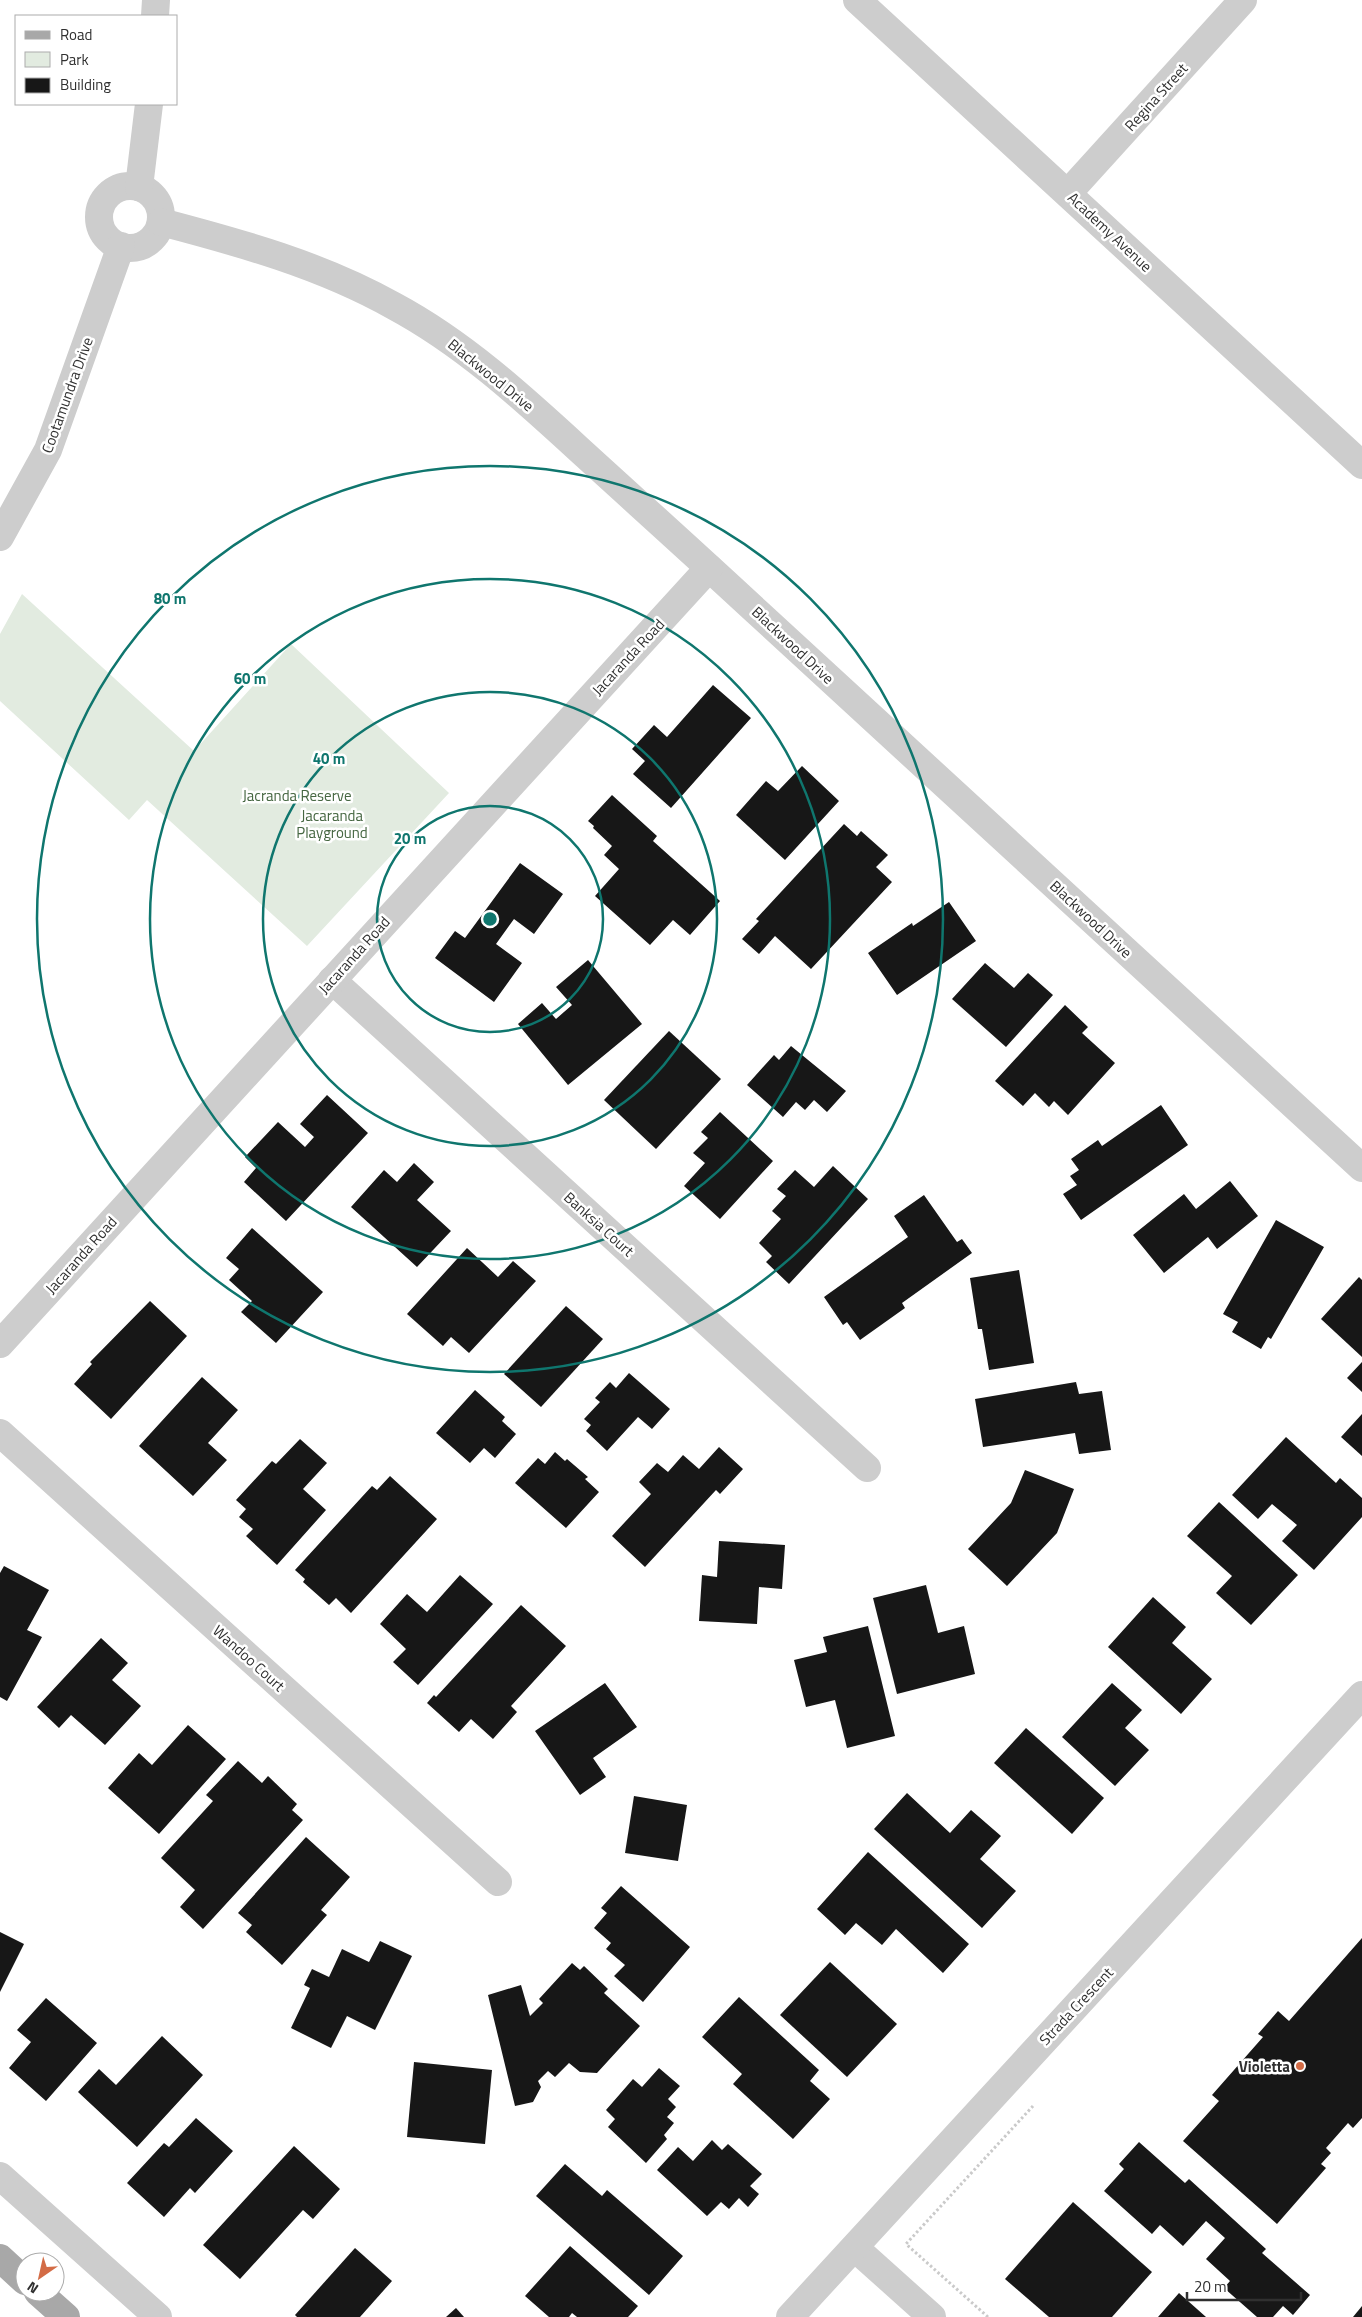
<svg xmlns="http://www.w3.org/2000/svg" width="1362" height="2317" viewBox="0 0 1362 2317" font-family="'Titillium Web',sans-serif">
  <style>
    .park { fill: #e2ebe0 }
    .building { fill: #171717 }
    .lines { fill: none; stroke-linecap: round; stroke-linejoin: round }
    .path { stroke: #cacaca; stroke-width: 3; stroke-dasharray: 2.5 2.5; stroke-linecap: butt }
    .street { stroke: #cdcdcd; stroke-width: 28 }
    .primary { stroke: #a8a8a8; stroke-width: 28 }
    .ring { fill: none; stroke: #0f766e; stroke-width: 2.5 }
    .poi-dot { fill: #d36c46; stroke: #fff; stroke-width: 2 }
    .labels { text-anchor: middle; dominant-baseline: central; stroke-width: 5; stroke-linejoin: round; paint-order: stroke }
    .street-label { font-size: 15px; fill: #303030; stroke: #fff }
    .park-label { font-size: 15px; fill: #466742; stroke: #fff }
    .poi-label { font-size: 15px; font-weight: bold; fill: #303030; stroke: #fff; text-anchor: end }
    .centre { fill: #0f766e; stroke: #fff; stroke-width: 2.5 }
    .ring-label { font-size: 15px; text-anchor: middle; font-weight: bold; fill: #0f766e; stroke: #fff; stroke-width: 5; stroke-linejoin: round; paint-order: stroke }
  </style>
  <rect width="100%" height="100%" fill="#fff"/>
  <path class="park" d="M22 594 194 751 291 644 449 793 307 946 147 800 129 820 0 701V634Z"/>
  <g class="building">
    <path d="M713 685 751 718 671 808 633 774 645 761 632 749 654 725 667 737Z"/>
    <path d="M802 766 839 801 785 860 736 815 766 781 778 791Z"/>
    <path d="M612 795 657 836 653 841 720 901 690 935 673 920 650 945 595 896 619 869 604 855 612 846 593 828 594 826 588 821Z"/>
    <path d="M844 824 857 836 861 831 888 855 876 867 892 882 811 969 775 936 759 954 742 939 759 921 756 919Z"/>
    <path d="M520 863 563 894 534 934 514 919 496 944 522 963 494 1002 435 958 455 931 465 938Z"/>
    <path d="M949 902 976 941 897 995 868 953 912 923 913 926Z"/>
    <path d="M588 960 642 1024 568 1085 518 1024 542 1003 556 1019 572 1005 556 987Z"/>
    <path d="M985 963 1014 988 1028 973 1053 995 1006 1047 952 999Z"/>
    <path d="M1065 1005 1088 1027 1082 1033 1115 1063 1068 1115 1054 1101 1049 1107 1035 1093 1023 1106 995 1081Z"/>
    <path d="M669 1031 721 1079 656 1149 604 1100Z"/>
    <path d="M791 1046 846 1091 827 1112 814 1100 805 1110 796 1102 783 1117 747 1085 774 1055 779 1060Z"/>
    <path d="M327 1095 368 1133 286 1221 244 1182 256 1168 245 1157 278 1122 305 1147 314 1137 300 1124Z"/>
    <path d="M1161 1105 1188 1145 1081 1220 1063 1194 1077 1185 1070 1176 1079 1170 1071 1159 1098 1140 1102 1146Z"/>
    <path d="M720 1112 773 1161 720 1219 684 1186 705 1163 693 1153 708 1138 701 1132Z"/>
    <path d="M414 1163 434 1182 417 1200 451 1231 417 1267 351 1207 384 1170 397 1182Z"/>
    <path d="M833 1166 868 1199 789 1284 766 1262 772 1256 759 1243 781 1219 772 1211 786 1196 777 1189 795 1170 814 1187Z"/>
    <path d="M1230 1181 1258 1216 1217 1249 1208 1237 1164 1273 1133 1235 1184 1194 1196 1209Z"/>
    <path d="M924 1195 957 1242 962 1239 972 1253 902 1303 905 1308 860 1340 847 1322 843 1325 824 1297 908 1237 894 1216Z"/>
    <path d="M1276 1220 1324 1247 1271 1339 1268 1337 1261 1349 1232 1332 1238 1322 1223 1314Z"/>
    <path d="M252 1228 323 1292 276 1343 241 1312 252 1301 229 1280 239 1269 226 1258Z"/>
    <path d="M467 1248 498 1277 513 1261 536 1281 469 1353 451 1337 443 1346 407 1314Z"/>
    <path d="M1019 1270 1034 1363 989 1370 982 1329H978L970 1278Z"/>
    <path d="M1359 1277 1362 1280V1357L1321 1319Z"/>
    <path d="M150 1301 187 1336 111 1419 74 1384 92 1364 90 1362Z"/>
    <path d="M566 1306 603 1339 541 1407 504 1374Z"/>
    <path d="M1362 1362V1392L1347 1378Z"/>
    <path d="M629 1373 670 1409 652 1429 638 1417 607 1451 586 1431 591 1425 584 1419 600 1402 595 1398 610 1382 616 1388Z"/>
    <path d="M202 1377 238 1410 208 1443 227 1460 193 1496 139 1446Z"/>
    <path d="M1076 1382 1079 1394 1102 1391 1111 1450 1079 1454 1075 1433 983 1447 975 1399Z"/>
    <path d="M475 1390 505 1417 502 1421 516 1434 495 1458 484 1448 470 1463 436 1433Z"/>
    <path d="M1362 1414V1456L1341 1437Z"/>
    <path d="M1286 1437 1336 1483 1340 1478 1362 1498V1517L1314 1570 1282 1541 1297 1525 1272 1504 1258 1519 1232 1495Z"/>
    <path d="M300 1439 327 1463 303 1489 326 1510 277 1565 246 1536 253 1529 239 1517 246 1509 236 1500 272 1461 276 1464Z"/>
    <path d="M719 1447 743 1469 720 1494 716 1490 645 1567 612 1536 651 1494 639 1482 657 1463 668 1472 683 1455 699 1469Z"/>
    <path d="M555 1452 565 1461 567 1459 588 1477 585 1479 599 1492 566 1528 515 1483 538 1458 545 1464Z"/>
    <path d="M1025 1470 1074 1489 1057 1533 1007 1586 968 1549 1011 1503Z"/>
    <path d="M390 1476 437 1519 351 1613 336 1598 329 1605 303 1582 305 1579 295 1570 372 1486 377 1490Z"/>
    <path d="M1219 1502 1298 1575 1251 1625 1216 1593 1232 1576 1187 1536Z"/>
    <path d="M719 1541 785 1545 782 1589 759 1587 757 1624 699 1621 702 1575 717 1577Z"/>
    <path d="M4 1566 49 1590 27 1630 42 1637 7 1701 0 1697V1573Z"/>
    <path d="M460 1575 493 1604 418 1685 393 1662 406 1649 380 1624 407 1594 427 1612Z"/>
    <path d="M926 1585 938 1633 964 1626 975 1674 897 1694 873 1598Z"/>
    <path d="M1153 1597 1186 1627 1172 1643 1212 1679 1181 1714 1108 1647Z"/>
    <path d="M521 1605 566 1646 511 1706 517 1712 493 1739 471 1719 459 1732 427 1703 434 1695 436 1697Z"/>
    <path d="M868 1626 895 1736 847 1748 835 1700 806 1707 794 1660 827 1652 823 1637Z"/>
    <path d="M101 1638 128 1663 112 1680 141 1706 105 1745 71 1715 59 1728 37 1707Z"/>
    <path d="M605 1683 637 1727 593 1758 606 1777 580 1795 535 1731Z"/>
    <path d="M1112 1683 1142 1710 1125 1728 1149 1750 1115 1786 1062 1737Z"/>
    <path d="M188 1725 226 1759 159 1834 108 1788 139 1753 152 1765Z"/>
    <path d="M1026 1728 1104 1798 1072 1834 994 1763Z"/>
    <path d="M238 1761 262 1783 268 1776 297 1804 292 1810 303 1820 203 1929 180 1907 195 1890 161 1858 213 1801 206 1795Z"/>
    <path d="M907 1793 950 1833 971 1810 1001 1836 980 1859 1016 1891 982 1928 874 1829Z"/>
    <path d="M634 1796 687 1805 678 1861 625 1853Z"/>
    <path d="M306 1837 350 1877 321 1910 327 1915 282 1965 246 1932 252 1925 238 1913Z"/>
    <path d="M868 1852 969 1944 943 1973 896 1929 882 1945 856 1923 845 1935 817 1909Z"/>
    <path d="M621 1886 690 1947 643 2002 614 1976 625 1965 606 1949 611 1943 594 1928 607 1913 601 1908Z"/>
    <path d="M0 1932 24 1944 0 1992Z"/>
    <path d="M1362 1938V2118L1353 2128 1348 2123 1326 2148 1331 2153 1321 2164 1326 2168 1277 2224 1183 2141 1219 2101 1212 2095 1263 2037 1258 2034 1278 2011 1289 2021Z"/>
    <path d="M380 1941 412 1956 375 2030 347 2016 331 2048 291 2028 310 1988 304 1985 312 1969 329 1977 342 1949 369 1962Z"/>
    <path d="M830 1962 897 2024 847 2077 780 2015Z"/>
    <path d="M572 1963 580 1970 584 1966 608 1989 604 1993 640 2026 597 2073 580 2072 569 2063 555 2077 548 2071 538 2081 541 2087 533 2102 515 2106 488 1995 521 1985 530 2016 543 2003 539 1999Z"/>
    <path d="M739 1997 819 2070 810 2081 830 2099 793 2139 733 2084 742 2074 702 2037Z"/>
    <path d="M46 1998 97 2043 46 2101 9 2068 31 2042 17 2030Z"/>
    <path d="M162 2036 203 2075 137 2147 78 2092 99 2069 116 2085Z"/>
    <path d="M414 2062 492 2070 485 2144 407 2137Z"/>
    <path d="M659 2068 680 2086 668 2099 676 2107 667 2117 674 2123 664 2135 667 2139 646 2163 608 2127 615 2119 606 2110 633 2079 642 2087Z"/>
    <path d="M196 2118 233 2151 195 2193 190 2188 164 2217 127 2183 164 2143 169 2147Z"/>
    <path d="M712 2140 722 2150 728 2144 762 2174 750 2186 759 2194 748 2207 739 2198 729 2209 721 2202 707 2216 657 2170 678 2147 693 2161Z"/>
    <path d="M1139 2142 1185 2183 1189 2179 1266 2249 1262 2253 1310 2295 1293 2315 1283 2306 1273 2317H1257L1224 2288 1230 2281 1206 2259 1225 2238 1206 2221 1183 2246 1160 2225 1152 2234 1104 2191 1124 2169 1119 2164Z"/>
    <path d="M294 2146 340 2189 313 2219 303 2210 240 2279 203 2245Z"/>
    <path d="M565 2164 602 2196 607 2190 683 2256 649 2295 536 2196Z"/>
    <path d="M1073 2202 1152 2272 1112 2317H1049L1005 2279Z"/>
    <path d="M570 2246 638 2306 628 2317H577L572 2313 569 2317H549L525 2296Z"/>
    <path d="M355 2248 392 2281 360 2317H297L295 2315Z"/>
    <path d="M1179 2293 1206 2317H1158Z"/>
    <path d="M1362 2306V2317H1353Z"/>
    <path d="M456 2308 464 2317H446Z"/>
  </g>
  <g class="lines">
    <path class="path" d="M988 2317 906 2244 1033 2106"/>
    <g class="street">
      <path d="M857 0 1362 465"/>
      <path d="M155 16 156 0"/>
      <circle cx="130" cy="217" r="31"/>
      <path d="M139 187 149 104"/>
      <path d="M1068 193 1243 0"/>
      <path d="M161 222C241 243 321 265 394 306 465 344 525 400 584 454 641 506 699 558 756 611 958 796 1160 982 1362 1168"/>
      <path d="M0 537 48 450 121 246"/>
      <path d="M332 980 867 1468"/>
      <path d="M0 1344 709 568"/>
      <path d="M0 1433 498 1882"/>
      <path d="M0 2176 158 2317"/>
      <path d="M855 2248 932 2317"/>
      <path d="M790 2317 1362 1695"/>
    </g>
    <g class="primary">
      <path d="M0 2258 25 2281"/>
      <path d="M38 2292 66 2317"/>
    </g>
  </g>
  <g class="ring">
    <circle cx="490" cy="919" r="113"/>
    <circle cx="490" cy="919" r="227"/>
    <circle cx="490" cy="919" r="340"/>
    <circle cx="490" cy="919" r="453"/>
  </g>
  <circle class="poi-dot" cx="1300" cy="2066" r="5"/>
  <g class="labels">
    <g class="street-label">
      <text transform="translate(1156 97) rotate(-48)">Regina Street</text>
      <text transform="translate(1110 232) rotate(43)">Academy Avenue</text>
      <text transform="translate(491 375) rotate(39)">Blackwood Drive</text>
      <text transform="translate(67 395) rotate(-70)">Cootamundra Drive</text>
      <text transform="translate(793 645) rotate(43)">Blackwood Drive</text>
      <text transform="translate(628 657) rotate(-47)">Jacaranda Road</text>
      <text transform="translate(1091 919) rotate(43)">Blackwood Drive</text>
      <text transform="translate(354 955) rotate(-48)">Jacaranda Road</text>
      <text transform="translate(599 1224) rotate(42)">Banksia Court</text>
      <text transform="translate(81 1255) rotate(-48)">Jacaranda Road</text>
      <text transform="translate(249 1658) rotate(42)">Wandoo Court</text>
      <text transform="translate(1076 2006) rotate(-47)">Strada Crescent</text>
    </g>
    <g class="park-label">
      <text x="297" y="795">Jacranda Reserve</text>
      <text x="332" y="815">Jacaranda<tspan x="332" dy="17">Playground</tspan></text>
    </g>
    <g class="poi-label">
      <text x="1290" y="2066">Violetta</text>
    </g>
  </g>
  <circle cx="490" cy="919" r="8" class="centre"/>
  <g class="ring-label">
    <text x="170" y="604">80 m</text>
    <text x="250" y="684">60 m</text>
    <text x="329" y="764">40 m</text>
    <text x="410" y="844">20 m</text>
  </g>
  <rect x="15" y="15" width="162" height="90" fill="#ffffff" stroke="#acacac"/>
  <rect x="25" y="31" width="25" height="8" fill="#a8a8a8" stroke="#acacac"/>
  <text x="60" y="40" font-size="15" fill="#303030">Road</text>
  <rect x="25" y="52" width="25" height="15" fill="#e2ebe0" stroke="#acacac"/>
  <text x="60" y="65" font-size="15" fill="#303030">Park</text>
  <rect x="25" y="78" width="25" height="15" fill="#171717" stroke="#acacac"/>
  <text x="60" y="90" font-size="15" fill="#303030">Building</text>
  <g transform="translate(40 2277) rotate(214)"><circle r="24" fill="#ffffff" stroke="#acacac"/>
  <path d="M0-4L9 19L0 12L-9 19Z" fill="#d36c46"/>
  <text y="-8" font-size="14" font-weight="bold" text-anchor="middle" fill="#303030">N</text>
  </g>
  <path d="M1187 2292v8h114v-8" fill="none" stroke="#303030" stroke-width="2.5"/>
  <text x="1194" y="2292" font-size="15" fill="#303030" stroke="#ffffff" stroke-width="4" paint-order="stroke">20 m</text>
</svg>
